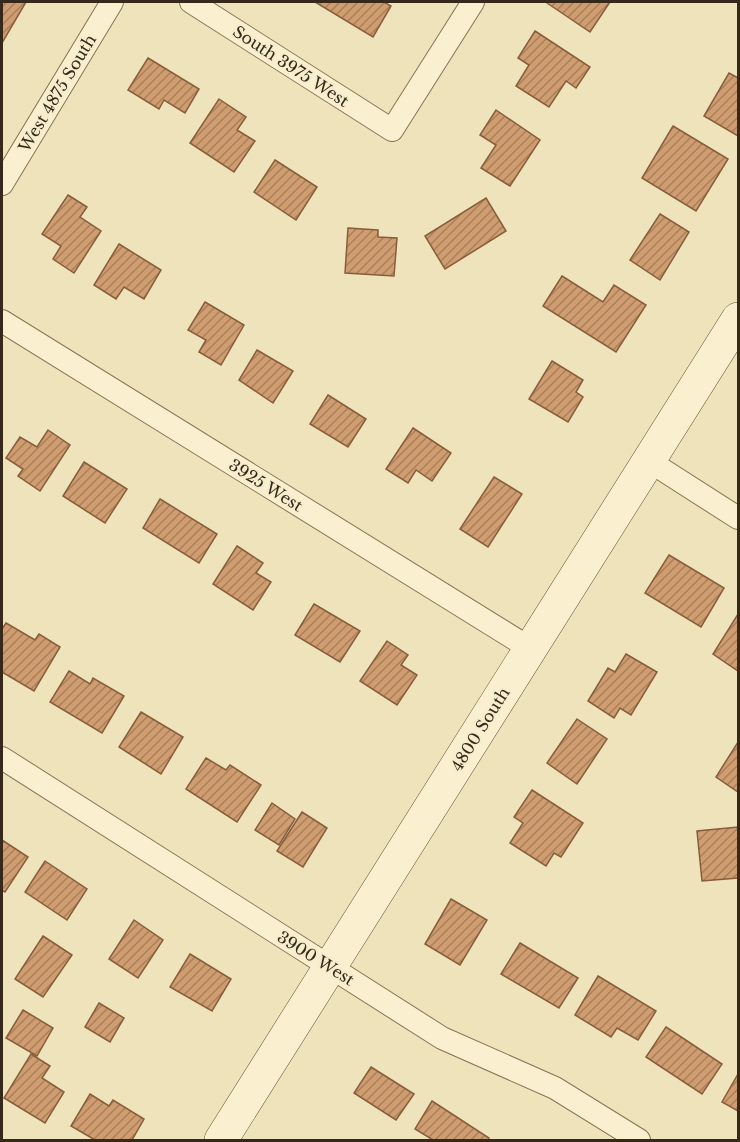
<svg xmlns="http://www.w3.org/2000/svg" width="740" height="1142" viewBox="0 0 740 1142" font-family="'Libre Baskerville',serif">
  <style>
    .building { fill: url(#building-hatch); stroke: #875d3a; stroke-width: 1.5 }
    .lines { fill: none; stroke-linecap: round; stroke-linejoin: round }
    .street-casing { stroke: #877355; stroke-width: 24 }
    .secondary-casing { stroke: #695439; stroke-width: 34 }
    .street { stroke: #faf0cf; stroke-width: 22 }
    .secondary { stroke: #faf0cf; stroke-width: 33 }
    .labels { text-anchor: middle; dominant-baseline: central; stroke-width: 4.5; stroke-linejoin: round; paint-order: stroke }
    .street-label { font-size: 16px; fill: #36291b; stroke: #f6edcc }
  </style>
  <defs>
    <pattern id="building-hatch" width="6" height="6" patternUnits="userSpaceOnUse" patternTransform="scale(1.5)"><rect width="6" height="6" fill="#cf9d70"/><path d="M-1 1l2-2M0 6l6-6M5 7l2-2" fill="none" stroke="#a9805b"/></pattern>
  </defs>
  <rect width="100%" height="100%" fill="#efe3bc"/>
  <g class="building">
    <path d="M2 2H26L2 43Z"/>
    <path d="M315 2H384L391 6 373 37Z"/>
    <path d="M548 2H610L590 32 547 3Z"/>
    <path d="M535 31 590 67 576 88 566 81 549 107 516 86 529 65 518 58Z"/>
    <path d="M148 58 199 89 185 113 164 100 159 109 128 90Z"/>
    <path d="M729 73 738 78V136L704 116Z"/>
    <path d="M219 99 246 117 237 130 255 141 234 172 190 143Z"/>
    <path d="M496 110 540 140 510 186 481 168 496 145 480 135Z"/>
    <path d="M673 126 728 159 696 211 642 178Z"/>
    <path d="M275 160 317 187 296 220 254 192Z"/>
    <path d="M68 195 87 207 80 217 101 231 74 273 53 259 61 246 42 234Z"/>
    <path d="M486 198 506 231 445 269 425 236Z"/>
    <path d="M660 214 689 232 660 280 630 260Z"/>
    <path d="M348 228 378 230V237L397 238 394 276 345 273Z"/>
    <path d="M119 244 161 270 144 299 124 287 116 299 94 285Z"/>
    <path d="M562 276 603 302 614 285 646 305 616 352 543 306Z"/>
    <path d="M205 302 244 325 221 365 199 352 206 340 188 330Z"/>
    <path d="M257 350 293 371 273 403 239 380Z"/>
    <path d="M552 361 583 380 576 392 583 397 568 422 529 399Z"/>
    <path d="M328 395 366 419 348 447 310 424Z"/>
    <path d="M413 428 451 453 432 481 416 470 408 483 386 469Z"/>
    <path d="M48 430 70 445 40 491 18 476 23 469 6 458 20 437 37 447Z"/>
    <path d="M84 462 127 489 105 523 63 496Z"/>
    <path d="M494 477 522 494 488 547 460 529Z"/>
    <path d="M160 499 217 534 199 563 143 528Z"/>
    <path d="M237 546 263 563 256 573 271 582 253 610 213 584Z"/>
    <path d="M669 555 724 588 701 627 645 593Z"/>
    <path d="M314 604 360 631 340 662 295 635Z"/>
    <path d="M738 614V671L713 654Z"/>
    <path d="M6 623 35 640 39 634 60 647 34 691 2 672V629Z"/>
    <path d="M387 641 408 655 401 665 417 675 397 705 360 681Z"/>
    <path d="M626 654 657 672 631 715 620 708 614 718 588 701 608 668 615 672Z"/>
    <path d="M69 671 90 684 93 678 124 696 102 733 50 702Z"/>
    <path d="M141 712 183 737 161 774 119 747Z"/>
    <path d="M577 719 607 739 577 784 547 763Z"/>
    <path d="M738 742V792L716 777Z"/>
    <path d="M206 758 226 770 230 765 261 785 237 822 186 789Z"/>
    <path d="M532 790 583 823 561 857 554 853 546 866 510 843 523 823 514 817Z"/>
    <path d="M272 803 295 819 279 845 255 830Z"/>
    <path d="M302 812 327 828 303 867 277 851Z"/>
    <path d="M738 827V878L702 881 697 831Z"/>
    <path d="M2 840 28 857 5 892 2 890Z"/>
    <path d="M45 861 87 889 67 920 25 892Z"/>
    <path d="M451 899 487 920 460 965 425 944Z"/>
    <path d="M134 920 163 940 138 978 109 959Z"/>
    <path d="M43 936 72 955 43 997 15 979Z"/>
    <path d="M520 943 578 978 559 1008 501 974Z"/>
    <path d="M190 954 231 979 212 1011 170 987Z"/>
    <path d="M598 976 656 1011 638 1040 617 1028 611 1037 575 1015Z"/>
    <path d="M99 1003 124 1018 110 1042 85 1027Z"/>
    <path d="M23 1010 53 1028 37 1056 6 1038Z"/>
    <path d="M666 1027 722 1064 702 1094 646 1057Z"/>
    <path d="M31 1054 50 1066 42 1078 64 1092 45 1123 4 1098Z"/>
    <path d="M371 1067 414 1094 396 1120 354 1093Z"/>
    <path d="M738 1074V1111L722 1102Z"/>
    <path d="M90 1094 109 1106 113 1100 144 1119 132 1140H95L71 1126Z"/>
    <path d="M432 1101 489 1138 488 1140H433L415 1129Z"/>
  </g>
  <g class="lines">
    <defs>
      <g id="street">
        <path d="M191 2 392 130 473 2"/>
        <path d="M2 184 112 2"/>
        <path d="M2 321 531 649"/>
        <path d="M649 461 738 518"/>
        <path d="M2 758 442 1038 555 1088 639 1140"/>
      </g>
      <path id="secondary" d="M221 1140 738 319"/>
    </defs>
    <use href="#street" class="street-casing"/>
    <use href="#secondary" class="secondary-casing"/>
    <use href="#street" class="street"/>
    <use href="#secondary" class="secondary"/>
  </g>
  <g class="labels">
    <g class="street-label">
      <text transform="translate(291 66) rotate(33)">South 3975 West</text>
      <text transform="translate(57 93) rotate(-59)">West 4875 South</text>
      <text transform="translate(266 485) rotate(32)">3925 West</text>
      <text transform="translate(480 729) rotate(-58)">4800 South</text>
      <text transform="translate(316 958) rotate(32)">3900 West</text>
    </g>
  </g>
  <rect width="740" height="1142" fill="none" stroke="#36291b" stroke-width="6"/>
</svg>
